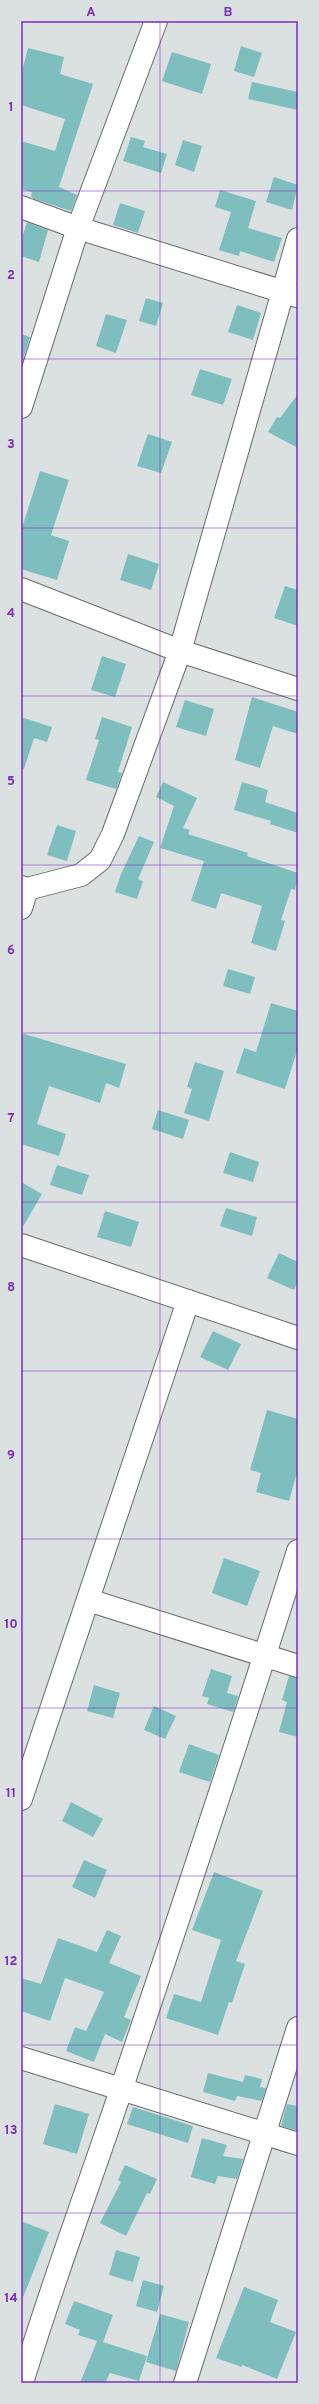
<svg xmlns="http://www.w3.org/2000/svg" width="319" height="2404" viewBox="0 0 319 2404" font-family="Overpass,sans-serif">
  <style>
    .building { fill: #7ebebf }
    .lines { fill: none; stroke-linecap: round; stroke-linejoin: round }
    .street-casing { stroke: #666b6b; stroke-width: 24 }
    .street { stroke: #fff; stroke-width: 22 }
    .grid { fill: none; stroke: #7b2cbf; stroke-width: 1; stroke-opacity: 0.55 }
    .neatline { fill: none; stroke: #7b2cbf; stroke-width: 1.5 }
    .grid-label { font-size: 13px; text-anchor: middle; font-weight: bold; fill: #7b2cbf }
  </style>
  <rect width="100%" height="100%" fill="#dbe1e1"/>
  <g class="building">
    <path d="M241 46 262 53 254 77 234 71Z"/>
    <path d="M28 48 64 57 60 74 93 84 59 187 77 195 71 211 34 199 31 196 32 192 21 189V141L55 151 65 119 21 105V75Z"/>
    <path d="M172 52 211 64 202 94 162 81Z"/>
    <path d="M252 82 298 92V110L248 99Z"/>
    <path d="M131 137 145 141 143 147 167 154 161 173 123 161Z"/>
    <path d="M183 140 202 146 194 172 175 165Z"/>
    <path d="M274 177 298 185 292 210 266 202Z"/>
    <path d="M220 190 256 201 248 228 282 238 274 262 240 251 239 256 219 250 231 212 215 207Z"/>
    <path d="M120 203 145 211 138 233 113 225Z"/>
    <path d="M27 222 48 230 39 262 21 256V241Z"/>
    <path d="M146 298 163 303 156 326 139 321Z"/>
    <path d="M237 305 261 313 253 340 228 332Z"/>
    <path d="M106 314 127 320 116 353 96 346Z"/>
    <path d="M21 334 30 337 21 366Z"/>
    <path d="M200 369 232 379 223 405 191 395Z"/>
    <path d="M298 394V448L268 432 277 417 280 418Z"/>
    <path d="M148 434 172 442 161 473 137 466Z"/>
    <path d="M40 471 69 480 51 535 69 541 57 580 21 569V531Z"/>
    <path d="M128 554 159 564 151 590 120 580Z"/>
    <path d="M285 586 298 590V626L274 618Z"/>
    <path d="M102 656 126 664 115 697 91 690Z"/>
    <path d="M252 697 298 712V734L273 726 260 768 235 760Z"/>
    <path d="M185 700 214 709 206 736 176 727Z"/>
    <path d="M21 717 52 727 47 742 34 738 24 769 21 768Z"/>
    <path d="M102 717 132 727 118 772 122 773 116 789 86 780 99 740 95 739Z"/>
    <path d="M163 782 197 798 183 828 190 830 188 834 248 853 247 856 298 873 295 890 291 889 281 920 285 921 276 951 251 943 262 906 221 893 216 909 191 901 204 861 160 848 174 806 156 797Z"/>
    <path d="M242 782 268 790 265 802 298 813V833L270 824 271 821 234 810Z"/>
    <path d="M57 825 76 831 67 861 47 855Z"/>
    <path d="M139 836 154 842 138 879 143 881 137 899 115 892 121 874Z"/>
    <path d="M228 969 255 977 250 994 223 986Z"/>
    <path d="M271 1003 298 1011V1048L285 1089 236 1073 244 1048 256 1052Z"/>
    <path d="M21 1033 126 1064 119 1088 106 1083 100 1103 49 1086 37 1124 66 1134 59 1156 21 1144Z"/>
    <path d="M195 1062 224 1071 209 1121 184 1113 192 1089 187 1087Z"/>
    <path d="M158 1110 189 1120 183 1139 152 1129Z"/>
    <path d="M230 1152 259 1162 253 1182 223 1173Z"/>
    <path d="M57 1165 89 1175 82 1195 50 1185Z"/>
    <path d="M21 1182 42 1194 21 1230Z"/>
    <path d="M226 1208 257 1217 252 1236 220 1226Z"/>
    <path d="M105 1211 139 1222 131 1247 97 1237Z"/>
    <path d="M279 1253 298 1262V1281L294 1290 267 1278Z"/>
    <path d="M213 1331 241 1344 228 1370 200 1357Z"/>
    <path d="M267 1410 298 1419V1469L289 1501 256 1492 261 1473 250 1470Z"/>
    <path d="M224 1558 260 1571 247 1606 212 1593Z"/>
    <path d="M211 1669 232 1676 227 1693 238 1696 233 1712 207 1704 209 1698 202 1696Z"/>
    <path d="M289 1676 298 1678V1737L279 1732 287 1702 282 1700Z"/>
    <path d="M94 1685 120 1693 113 1718 87 1711Z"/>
    <path d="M154 1706 176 1716 165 1739 144 1730Z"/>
    <path d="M189 1744 219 1755 210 1782 179 1772Z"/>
    <path d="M71 1802 103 1819 93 1837 62 1821Z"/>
    <path d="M84 1860 107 1870 95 1898 72 1887Z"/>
    <path d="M214 1872 263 1891 236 1961 245 1964 232 2003 229 2002 218 2035 166 2018 174 1994 201 2002 221 1940 192 1930Z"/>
    <path d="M107 1930 121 1936 109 1963 141 1976 124 2017 131 2020 122 2042 105 2034 94 2062 66 2051 75 2027 86 2031 104 1992 65 1978 50 2021 21 2011V1978L41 1984 58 1938 97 1952Z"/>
    <path d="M208 2073 243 2082 245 2075 262 2079 260 2087 266 2088 262 2101 237 2096 235 2101 203 2092Z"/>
    <path d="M55 2104 89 2114 77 2154 43 2144Z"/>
    <path d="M287 2104 298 2106V2131L281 2126Z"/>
    <path d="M133 2107 193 2126 188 2143 127 2124Z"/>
    <path d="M202 2138 227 2145 223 2156 243 2159 237 2179 218 2176 215 2184 191 2177Z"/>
    <path d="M125 2165 157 2179 150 2194 147 2193 126 2236 100 2223 121 2182 118 2180Z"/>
    <path d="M21 2221 49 2232 22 2300 21 2299Z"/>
    <path d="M116 2250 140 2257 133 2282 109 2275Z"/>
    <path d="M143 2280 164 2286 157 2312 136 2306Z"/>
    <path d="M244 2287 278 2300 270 2322 296 2332 277 2379 242 2365V2367L216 2358Z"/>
    <path d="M74 2301 113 2315 103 2342 147 2356 139 2381 110 2373 105 2383H80L97 2341 78 2335 80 2330 65 2324Z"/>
    <path d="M160 2314 189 2322 176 2371 146 2362Z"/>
  </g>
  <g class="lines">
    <defs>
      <g id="street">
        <path d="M21 207 78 228 297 296"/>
        <path d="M21 407 78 228 156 21"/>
        <path d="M21 589 180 651 298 689"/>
        <path d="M21 887 27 889 81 875 100 860 113 834 180 651 298 239"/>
        <path d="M21 908 27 889"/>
        <path d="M21 1245 298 1338"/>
        <path d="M88 1600 298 1666"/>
        <path d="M21 1799 188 1301"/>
        <path d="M21 2058 298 2144"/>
        <path d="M22 2383C52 2283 89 2186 122 2087 182 1909 241 1731 298 1551"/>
        <path d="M185 2383 298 2028"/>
      </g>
    </defs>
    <use href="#street" class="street-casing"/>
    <use href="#street" class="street"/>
  </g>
  <path class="grid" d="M160 21V2383M21 191H298M21 359H298M21 528H298M21 696H298M21 865H298M21 1033H298M21 1202H298M21 1371H298M21 1539H298M21 1708H298M21 1876H298M21 2045H298M21 2213H298"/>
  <rect width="319" height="2404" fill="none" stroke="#dbe1e1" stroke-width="44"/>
  <rect x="22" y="22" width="275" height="2360" class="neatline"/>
  <g class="grid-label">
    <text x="91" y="16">A</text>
    <text x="228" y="16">B</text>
    <text x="11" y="111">1</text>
    <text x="11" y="279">2</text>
    <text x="11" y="448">3</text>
    <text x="11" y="617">4</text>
    <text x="11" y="785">5</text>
    <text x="11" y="954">6</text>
    <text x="11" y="1122">7</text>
    <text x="11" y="1291">8</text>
    <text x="11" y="1459">9</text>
    <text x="11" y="1628">10</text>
    <text x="11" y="1797">11</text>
    <text x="11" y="1965">12</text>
    <text x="11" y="2134">13</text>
    <text x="11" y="2302">14</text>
  </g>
</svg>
